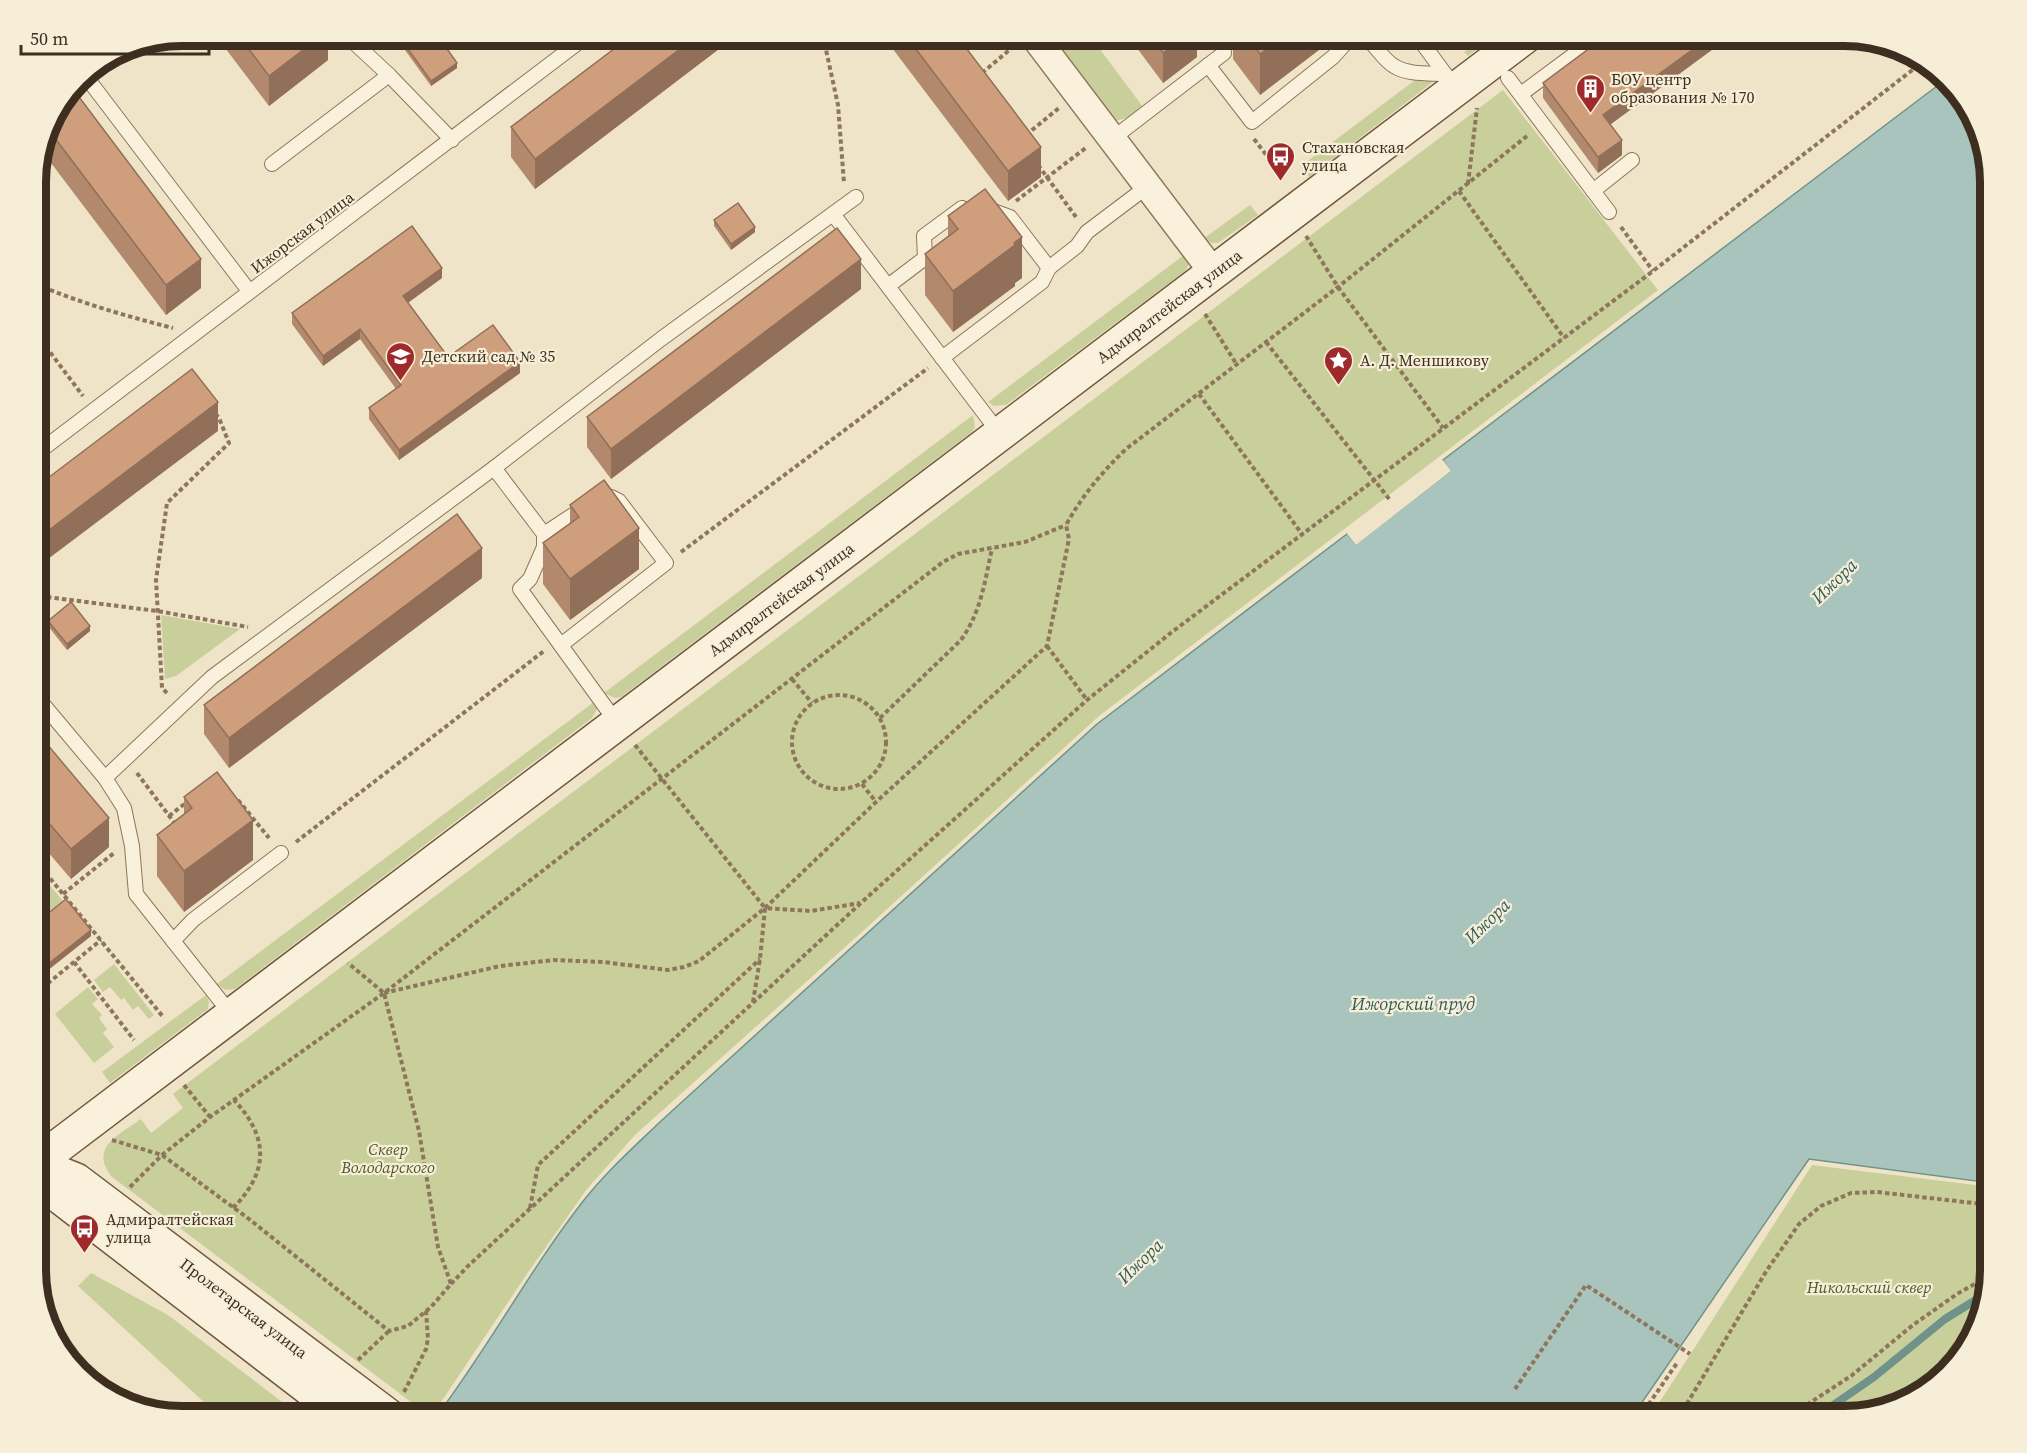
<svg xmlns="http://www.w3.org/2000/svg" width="2027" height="1453" viewBox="0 0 2027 1453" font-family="'Source Serif 4',serif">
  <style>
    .green { fill: #c9cf9b }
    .water { fill: #a9c4bc; stroke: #6f938a; stroke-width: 1.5 }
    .pier { fill: #f0e4c8 }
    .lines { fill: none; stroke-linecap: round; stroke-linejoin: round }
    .stream { stroke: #6f938a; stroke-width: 8 }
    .lane-casing { stroke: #8d765c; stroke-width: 16 }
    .street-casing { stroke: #8d765c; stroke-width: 30 }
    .secondary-casing { stroke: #6f573f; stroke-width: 36 }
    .path { stroke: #8d765c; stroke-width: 4; stroke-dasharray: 4.5 3; stroke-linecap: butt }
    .lane { stroke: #faf1dc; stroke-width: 14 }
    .street { stroke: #faf1dc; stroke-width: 27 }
    .secondary { stroke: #faf1dc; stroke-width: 33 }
    .wall { fill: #b2896c }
    .shaded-wall { fill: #916f58 }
    .building { fill: #cf9f7d; stroke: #916f58; stroke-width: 1.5 }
    .labels { text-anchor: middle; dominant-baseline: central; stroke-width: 4.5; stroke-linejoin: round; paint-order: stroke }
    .poi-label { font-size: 16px; fill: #3d2e20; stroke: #f7eed8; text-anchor: start }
    .street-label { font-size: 16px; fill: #3d2e20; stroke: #f7eed8 }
    .park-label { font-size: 16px; font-style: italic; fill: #4d5a26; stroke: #f7eed8 }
    .water-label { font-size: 18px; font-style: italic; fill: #2f5d5a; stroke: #f7eed8 }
    .rim { fill: none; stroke: #3d2e20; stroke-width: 8 }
  </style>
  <rect width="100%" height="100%" fill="#f0e4c8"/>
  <g class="green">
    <path d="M1043 36H1090L1143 107C1132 114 1125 122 1111 120Z"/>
    <path d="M1485 36H1495L1468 56 1464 52Z"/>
    <path d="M1419 77 1438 78 1309 177 1301 166Z"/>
    <path d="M1503 90 1658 290 1099 716 863 931 635 1135 587 1189 529 1271 431 1417 112 1177C88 1148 120 1134 141 1119L151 1133 183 1108 173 1094Z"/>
    <path d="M1250 205 1258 215 1218 243H1212L1203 239Z"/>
    <path d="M1188 252 1190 263 1185 271 1006 405 994 406 988 402Z"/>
    <path d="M973 415 975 427 972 432 621 697 615 698 604 693Z"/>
    <path d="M161 615 240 629 176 676 165 679Z"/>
    <path d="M594 702 597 709 592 718 235 989 225 990 217 984Z"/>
    <path d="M36 869 63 901 36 923Z"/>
    <path d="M114 964 154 1015 149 1019 138 1006 133 1010 124 998 121 1000 110 987 103 992 94 980Z"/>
    <path d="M88 987 98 999 92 1004 102 1015 99 1018 107 1029 103 1033 114 1047 94 1063 55 1014Z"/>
    <path d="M206 995 209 1002 208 1009 110 1083 102 1072Z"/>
    <path d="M1812 1165 1991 1187V1271L1983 1317 1961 1359 1910 1402 1844 1417H1650Z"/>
    <path d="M91 1273 168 1315 302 1417H220L78 1286Z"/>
  </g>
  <path class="water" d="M1945 80 1976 117 1991 182V1183L1809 1159 1632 1417H436C489 1347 530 1269 584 1200 607 1171 635 1146 661 1121L1097 724 1347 534 1356 544 1450 471 1443 460Z"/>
  <path class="pier" d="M1443 460 1451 471 1356 545 1347 534 1349 532 1356 540 1446 471 1440 462Z"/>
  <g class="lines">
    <path class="stream" d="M1816 1417 1874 1377 1945 1319 1987 1293"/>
    <defs>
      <g id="lane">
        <path d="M347 36 389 75 452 140"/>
        <path d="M1363 36C1376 44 1382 59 1394 66 1408 75 1429 73 1445 74"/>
        <path d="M1417 36 1448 78"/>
        <path d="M1208 65 1252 122 1333 57 1352 36"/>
        <path d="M84 74 249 291"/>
        <path d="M1508 78 1609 212"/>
        <path d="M1521 94 1599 36"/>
        <path d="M1112 139 1224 53 1222 36"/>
        <path d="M272 164 389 75"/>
        <path d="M1593 191 1632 160"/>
        <path d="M988 209 1010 217 1049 268"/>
        <path d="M833 214 1000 434"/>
        <path d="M888 286 925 258 924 236 962 208"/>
        <path d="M942 358 1042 282 1049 268 1077 246 1087 232 1148 186"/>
        <path d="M36 454 587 36"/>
        <path d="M494 468 544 534V547L530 579 520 589 617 723"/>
        <path d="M544 534 585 507"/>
        <path d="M561 645 666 563 619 501 611 497 601 498"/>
        <path d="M36 696 105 778 124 808 132 846 136 894 231 1014"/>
        <path d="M105 778 212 677 494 468 661 339 856 197"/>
        <path d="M173 941 193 920 281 853"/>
      </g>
      <path id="street" d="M1034 36 1213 272"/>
      <g id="secondary">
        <path d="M36 1163 1526 36"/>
        <path d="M36 1164 76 1180 390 1417"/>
        <path d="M36 1164 60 1197 346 1417"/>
      </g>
    </defs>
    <use href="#lane" class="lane-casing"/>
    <use href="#street" class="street-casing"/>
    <use href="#secondary" class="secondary-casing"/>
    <g class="path">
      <path d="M823 36 838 105 844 183"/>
      <path d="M982 73 1013 47"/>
      <path d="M1026 135 1059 108"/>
      <path d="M1254 139 1281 174"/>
      <path d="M1038 165 1076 217"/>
      <path d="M1468 184 1477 108"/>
      <path d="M1459 191 1564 338"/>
      <path d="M1016 201 1087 147"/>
      <path d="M1621 227 1653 271"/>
      <path d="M1306 236 1338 287 1443 428"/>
      <path d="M36 284C80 303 126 316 173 328"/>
      <path d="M1205 314 1237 365"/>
      <path d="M1266 342 1390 500"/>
      <path d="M36 348 50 352 83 396"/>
      <path d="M36 365 38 377"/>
      <path d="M1199 394 1302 534"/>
      <path d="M681 552 928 368"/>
      <path d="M47 597 157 611 248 627"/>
      <path d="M1047 646 1087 700"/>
      <path d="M792 679 812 703"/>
      <path d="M167 693 162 688 156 580 167 503 229 443 219 418 215 413"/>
      <circle cx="839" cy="742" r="47"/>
      <path d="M880 718 961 640C981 612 985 581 992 548"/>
      <path d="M635 745 765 908"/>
      <path d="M137 773 176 825"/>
      <path d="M862 784 876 802"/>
      <path d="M238 800 269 838"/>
      <path d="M169 816 187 802"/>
      <path d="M296 842 544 651"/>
      <path d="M36 861 164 1018"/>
      <path d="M63 894 114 853"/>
      <path d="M74 962 134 1040"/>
      <path d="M36 993 101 940"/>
      <path d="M384 993 500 966 554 960 603 962 668 970 684 967 699 961 765 908 876 802 1047 646 1069 539 1066 525C1082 496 1102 472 1126 449L1338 287 1527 136"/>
      <path d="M753 1002 760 959 765 908 811 911 860 903"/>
      <path d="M184 1085 210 1117"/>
      <path d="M112 1140 162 1155 249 1219 389 1331 408 1326 431 1307 451 1284 438 1247 419 1131 384 993 348 963"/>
      <path d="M130 1187 162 1155 210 1117 384 993 943 562 958 554 1025 542 1066 525"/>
      <path d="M233 1208C269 1172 269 1137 234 1100"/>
      <path d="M530 1208 538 1165 760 959"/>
      <path d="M451 1284 468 1266 862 902 1087 700 1172 632 1653 271 1924 61"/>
      <path d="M358 1360 389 1331"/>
      <path d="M1515 1389 1586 1285 1690 1354"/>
      <path d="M404 1392 426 1349 428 1339 426 1311"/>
      <path d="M1640 1417 1677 1363"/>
      <path d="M1679 1417 1767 1270 1790 1237 1799 1224 1821 1206 1851 1193 1877 1192 1991 1205"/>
      <path d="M1788 1417 1851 1376 1913 1325 1957 1294 1990 1275"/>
    </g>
    <use href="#lane" class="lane"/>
    <use href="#street" class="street"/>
    <use href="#secondary" class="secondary"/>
  </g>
  <g class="wall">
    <path d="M216 36H328V60L269 106Z"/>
    <path d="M631 36H736L535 189 511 157V127Z"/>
    <path d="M883 36H957L1041 177 1008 201Z"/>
    <path d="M1128 36H1197V57L1163 83Z"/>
    <path d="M1233 36H1328V43L1260 95 1233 59Z"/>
    <path d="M405 45 457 68 431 86 405 50Z"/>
    <path d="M1543 83 1611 125 1622 155 1598 173 1543 98Z"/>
    <path d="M51 118 201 288 166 315 42 151Z"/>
    <path d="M948 216 1022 278 1015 283V286L953 332 925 295V254L948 236Z"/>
    <path d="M714 220 755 232 731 250 714 226Z"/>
    <path d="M442 278 408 303 448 357 520 373 399 460 369 419V408L396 389 360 339 323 366 292 324V313Z"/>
    <path d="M861 289 611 479 587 447V417Z"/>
    <path d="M570 505 639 569 570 620 543 584V543L570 523Z"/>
    <path d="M482 578 229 768 204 734V705Z"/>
    <path d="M48 621 90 631 67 650 48 626Z"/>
    <path d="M36 731 109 847 71 879 36 838Z"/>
    <path d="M184 797 253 860 184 912 157 876V835L184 814Z"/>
    <path d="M36 923 91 936 43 974 36 965Z"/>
  </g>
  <g class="shaded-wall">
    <path d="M321 36H328V60L269 106V76Z"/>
    <path d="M697 36H736L535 189V159Z"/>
    <path d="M1186 36H1197V57L1163 83V53Z"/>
    <path d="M1284 36H1328V43L1260 95V54Z"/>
    <path d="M1711 36H1731L1603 130V115Z"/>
    <path d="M457 63V68L431 86V81Z"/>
    <path d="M1622 140V155L1598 173V157Z"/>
    <path d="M1041 147V177L1008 201V171Z"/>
    <path d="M755 227V232L731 250V244Z"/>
    <path d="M1022 237V278L1015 283V286L953 332V291Z"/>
    <path d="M201 259V288L166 315V285Z"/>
    <path d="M861 259V289L611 479V449Z"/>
    <path d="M442 268V278L403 306V296Z"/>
    <path d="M360 329V339L323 366V356Z"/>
    <path d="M520 362V373L399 460V450Z"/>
    <path d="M218 402V431L36 568V540Z"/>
    <path d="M639 528V569L570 620V579Z"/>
    <path d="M482 548V578L229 768V738Z"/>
    <path d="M47 609V637L36 646V618Z"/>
    <path d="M90 626V631L67 650V644Z"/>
    <path d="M109 818V847L71 879V849Z"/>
    <path d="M253 820V860L184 912V871Z"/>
    <path d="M91 930V936L43 974V968Z"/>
  </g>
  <g class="building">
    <path d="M239 36H321L269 76Z"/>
    <path d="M418 36H438L457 63 431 81 405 45Z"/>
    <path d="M631 36H697L535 159 511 127Z"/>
    <path d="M906 36H957L1041 147 1008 171Z"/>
    <path d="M1151 36H1186L1163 53Z"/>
    <path d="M1247 36H1284L1260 54Z"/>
    <path d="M1606 36H1711L1603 115 1622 140 1598 157 1543 83Z"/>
    <path d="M73 89 201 259 166 285 48 129 51 118Z"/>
    <path d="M985 189 1022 237 1014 243 1015 245 953 291 925 254 958 229 948 216Z"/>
    <path d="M738 203 755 227 731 244 714 220Z"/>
    <path d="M412 226 442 268 403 296 448 357 493 325 520 362 399 450 369 408 401 385 360 329 323 356 292 313Z"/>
    <path d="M837 228 861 259 611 449 587 417Z"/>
    <path d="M192 369 218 402 36 540V487Z"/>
    <path d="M604 480 639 528 570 579 543 543 579 517 570 505Z"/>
    <path d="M457 514 482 548 229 738 204 705Z"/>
    <path d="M36 596 47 609 36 618Z"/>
    <path d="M71 602 90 626 67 644 48 621Z"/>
    <path d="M36 731 109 818 71 849 36 808Z"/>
    <path d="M217 772 253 820 184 871 157 835 192 808 184 797Z"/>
    <path d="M66 899 91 930 43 968 36 960V923Z"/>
  </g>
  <defs>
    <symbol id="building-pin" viewBox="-11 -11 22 30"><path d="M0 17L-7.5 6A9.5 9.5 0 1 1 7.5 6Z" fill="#9e2a2b" stroke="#f7eed8"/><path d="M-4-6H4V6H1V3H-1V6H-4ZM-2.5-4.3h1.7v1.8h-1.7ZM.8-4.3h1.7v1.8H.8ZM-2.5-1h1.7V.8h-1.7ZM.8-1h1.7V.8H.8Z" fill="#fff"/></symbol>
    <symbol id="bus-pin" viewBox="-11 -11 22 30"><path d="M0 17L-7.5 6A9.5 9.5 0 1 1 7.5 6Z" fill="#9e2a2b" stroke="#f7eed8"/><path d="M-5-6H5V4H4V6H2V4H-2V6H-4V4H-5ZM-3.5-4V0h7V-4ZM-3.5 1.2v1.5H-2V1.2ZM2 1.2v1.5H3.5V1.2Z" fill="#fff"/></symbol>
    <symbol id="school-pin" viewBox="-11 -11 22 30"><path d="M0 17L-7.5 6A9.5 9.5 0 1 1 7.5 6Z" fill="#9e2a2b" stroke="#f7eed8"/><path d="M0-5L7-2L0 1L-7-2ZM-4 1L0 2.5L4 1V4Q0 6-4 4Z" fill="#fff"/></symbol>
    <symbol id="sight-pin" viewBox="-11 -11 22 30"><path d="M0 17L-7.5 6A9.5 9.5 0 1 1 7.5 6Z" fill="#9e2a2b" stroke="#f7eed8"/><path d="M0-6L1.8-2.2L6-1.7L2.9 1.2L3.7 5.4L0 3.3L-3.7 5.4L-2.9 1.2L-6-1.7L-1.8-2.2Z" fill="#fff"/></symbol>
  </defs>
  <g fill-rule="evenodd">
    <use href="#building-pin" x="1574" y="72" width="33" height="45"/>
    <use href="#bus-pin" x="1264" y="140" width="33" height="45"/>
    <use href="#school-pin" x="384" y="340" width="33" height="45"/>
    <use href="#sight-pin" x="1322" y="344" width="33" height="45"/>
    <use href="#bus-pin" x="68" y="1212" width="33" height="45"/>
  </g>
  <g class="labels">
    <g class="poi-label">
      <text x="1611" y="79">БОУ центр<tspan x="1611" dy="18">образования № 170</tspan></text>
      <text x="1302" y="147">Стахановская<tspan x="1302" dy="18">улица</tspan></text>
      <text x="422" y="356">Детский сад № 35</text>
      <text x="1360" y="360">А. Д. Меншикову</text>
      <text x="106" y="1219">Адмиралтейская<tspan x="106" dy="18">улица</tspan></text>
    </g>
    <g class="street-label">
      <text transform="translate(302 232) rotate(-37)">Ижорская улица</text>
      <text transform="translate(1169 306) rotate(-37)">Адмиралтейская улица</text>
      <text transform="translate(781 599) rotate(-37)">Адмиралтейская улица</text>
      <text transform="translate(244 1308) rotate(37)">Пролетарская улица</text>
    </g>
    <g class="park-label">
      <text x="388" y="1149">Сквер<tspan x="388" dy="18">Володарского</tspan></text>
      <text x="1869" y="1287">Никольский сквер</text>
    </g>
    <g class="water-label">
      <text transform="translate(1834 581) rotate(-44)">Ижора</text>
      <text transform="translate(1487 921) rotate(-44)">Ижора</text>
      <text x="1413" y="1003">Ижорский пруд</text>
      <text transform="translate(1140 1261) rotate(-44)">Ижора</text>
    </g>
  </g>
  <path d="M0 0H2027V1453H0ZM182 46H1844A136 136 0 0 1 1980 182V1270A136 136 0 0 1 1844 1406H182A136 136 0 0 1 46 1270V182A136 136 0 0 1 182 46Z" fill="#f7eed8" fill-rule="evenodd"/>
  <path class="rim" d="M182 46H1844A136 136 0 0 1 1980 182V1270A136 136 0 0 1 1844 1406H182A136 136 0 0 1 46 1270V182A136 136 0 0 1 182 46Z"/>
  <path d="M21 45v9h188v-9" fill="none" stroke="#3d2e20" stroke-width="3"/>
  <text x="30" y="45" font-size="18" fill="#3d2e20" stroke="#f7eed8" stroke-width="4.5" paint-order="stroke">50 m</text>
</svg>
